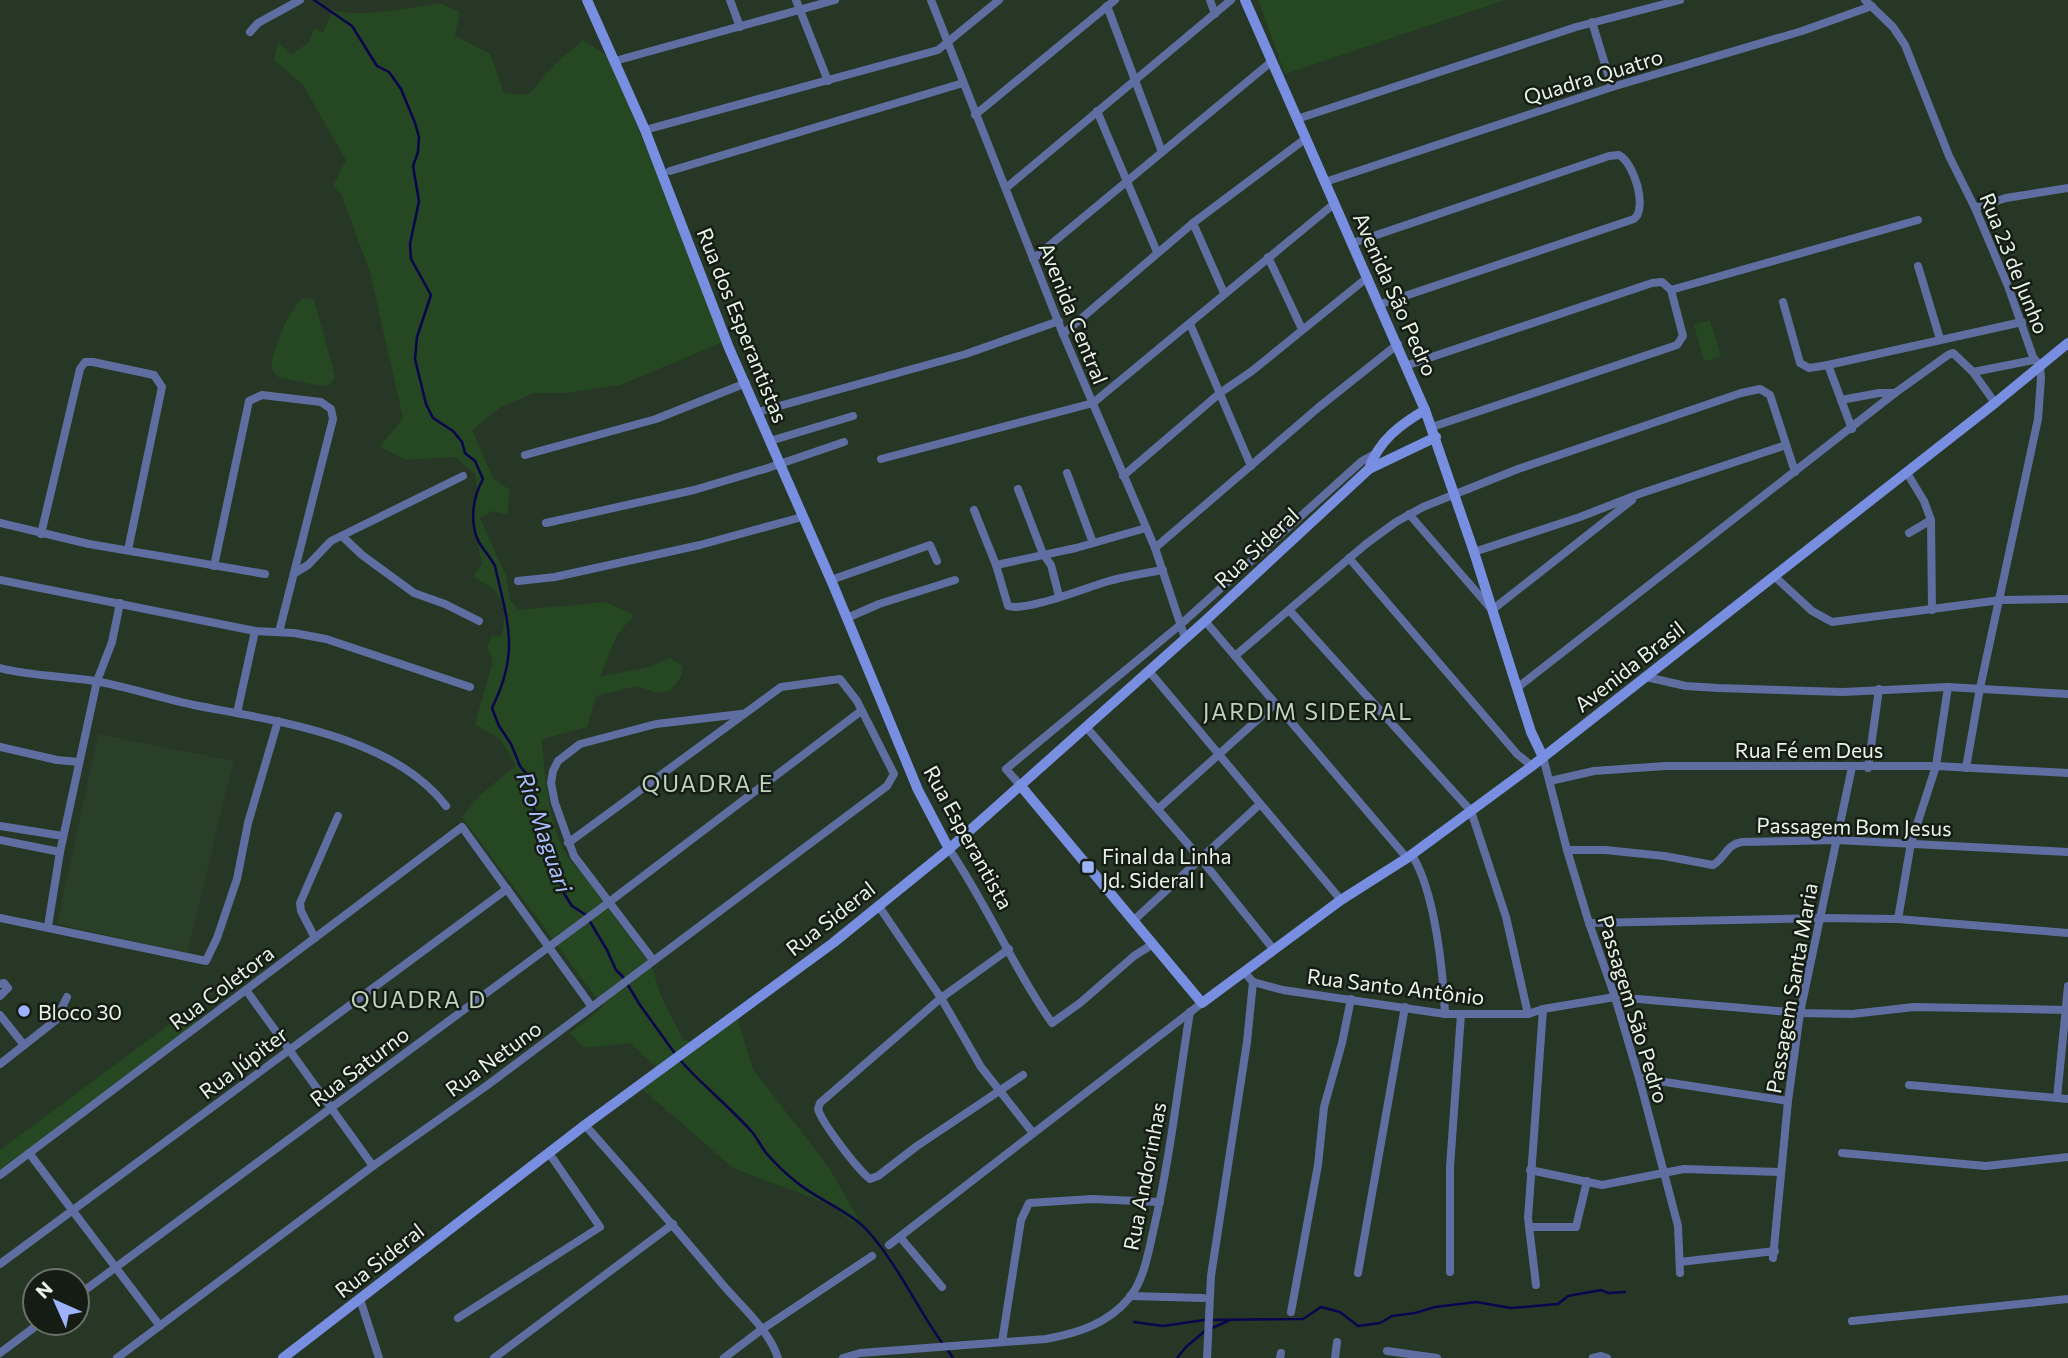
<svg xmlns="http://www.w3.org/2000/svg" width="2068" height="1358" viewBox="0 0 2068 1358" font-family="Commissioner,sans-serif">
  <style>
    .built { fill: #293f27 }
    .green { fill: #254721 }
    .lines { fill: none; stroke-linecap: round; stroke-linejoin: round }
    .stream { stroke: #0a054e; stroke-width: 2.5 }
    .street { stroke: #5f6ea1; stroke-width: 8 }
    .secondary { stroke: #788ee0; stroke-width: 10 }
    .poi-dot { fill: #9eb3fd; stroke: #151c14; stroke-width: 2.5 }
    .labels { text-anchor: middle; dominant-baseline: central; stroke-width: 5; stroke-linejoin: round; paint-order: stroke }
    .street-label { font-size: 21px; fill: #e9f4e8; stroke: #151c14 }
    .poi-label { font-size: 21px; fill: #e9f4e8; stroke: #151c14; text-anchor: start }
    .neighbourhood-label { font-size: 23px; letter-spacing: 2px; fill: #bed3bb; stroke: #151c14 }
    .water-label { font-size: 23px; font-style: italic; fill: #aabdfc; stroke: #151c14 }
  </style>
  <rect width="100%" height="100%" fill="#273725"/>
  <path class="built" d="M98 734 234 761 187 953 57 924Z"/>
  <g class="green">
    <path d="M1258 0H1505L1285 74Z"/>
    <path d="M439 3 460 12 455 36 490 54 504 93 528 95 555 64 583 40 608 56 726 341 620 385 565 393H534L501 407 472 430 493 478 510 490 507 515 492 511 480 518 506 576 510 600 519 610 606 602 634 615 617 635 600 677 649 667 670 658 683 666 681 677 670 691 657 693 637 686 596 696 587 727 542 739C543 767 550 829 565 852 576 870 594 886 608 902L607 907 652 967 661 996 683 1039 693 1043 735 1011 753 1069 827 1165 858 1217 854 1223 831 1205 733 1168 639 1086 658 1069 631 1043 584 1048 570 1033 603 1007 462 817 478 797 516 765 500 739 475 724 493 661 487 647 492 636 501 637C506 619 507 603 493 589 488 584 480 582 474 576L482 564 472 516 477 490 475 474 455 457 406 460 380 447 403 418 370 272 342 196 333 186 346 160 303 85 274 60 278 42 291 55 308 43 315 28 323 33 331 15 328 8C357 20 408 8 439 3Z"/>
    <path d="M304 298 314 300 334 372 335 378 329 385 322 386 278 377 271 368C273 350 288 308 304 298Z"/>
    <path d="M1710 320 1721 357 1704 361 1694 325Z"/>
    <path d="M185 1013 200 1023 0 1170V1150Z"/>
  </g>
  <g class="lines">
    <g class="stream">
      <path d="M314 0 352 26 377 66 389 72 401 89 415 123 419 137 418 152 413 166 419 201 410 244 411 259 431 295 417 337 415 359 426 404 433 418 453 431 462 442 465 453 475 461 483 479C473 497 470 519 477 538 481 548 490 556 495 566 508 624 520 652 492 708L499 726 511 744 520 766 531 779 533 805 541 835 561 876 562 890 572 906 586 915 607 950 616 970 623 977 640 1005 676 1055"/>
      <path d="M680 1060C703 1086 729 1106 752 1132 758 1139 761 1147 767 1154 775 1163 785 1173 794 1180 815 1199 845 1208 865 1228 897 1262 916 1307 943 1344"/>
      <path d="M1134 1322 1163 1326 1204 1320 1303 1319 1321 1307 1340 1312 1358 1326 1380 1323 1392 1316 1415 1313 1435 1307 1476 1302 1511 1308 1558 1304 1568 1296 1601 1290 1608 1293 1625 1292"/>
      <path d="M1212 1328 1228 1321"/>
      <path d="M947 1349 953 1358"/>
      <path d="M1177 1358 1186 1347 1206 1330"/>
    </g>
    <g class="street">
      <path d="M730 0 740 27"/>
      <path d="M796 0 828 81"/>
      <path d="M931 0 1063 334 1155 548 1185 638"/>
      <path d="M1210 0 1215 14"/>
      <path d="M1865 0 1893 27 1905 45 1949 156 1975 208 2008 286 2033 357 2040 366 2041 378 2038 419 1980 688 1966 768"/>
      <path d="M1107 6 1162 152"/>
      <path d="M1592 22 1612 87"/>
      <path d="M250 32 258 23 300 0"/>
      <path d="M615 61 835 0"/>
      <path d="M1097 111 1157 252"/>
      <path d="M975 115 1115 0"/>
      <path d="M1297 119 1576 27 1680 0"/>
      <path d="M645 130 938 50 999 0"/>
      <path d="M670 171 963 83"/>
      <path d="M1325 182 1612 87 1802 31 1872 6"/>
      <path d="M1006 188 1231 0"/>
      <path d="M1975 208 2006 198 2068 188"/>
      <path d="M1193 223 1224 293"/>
      <path d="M1353 243 1609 156 1619 155C1634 163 1648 208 1634 219L1381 304"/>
      <path d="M1268 257 1302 329"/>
      <path d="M1033 259 1271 62"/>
      <path d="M1918 266 1940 339"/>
      <path d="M1671 290 1918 220"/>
      <path d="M1783 302 1800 363 1809 368 1828 365"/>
      <path d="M1190 324 1251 466"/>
      <path d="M1063 334 1193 223 1305 139"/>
      <path d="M1408 365 1652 283 1662 282 1671 290 1683 336 1677 345 1432 427"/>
      <path d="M1973 372 1995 403"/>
      <path d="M1841 400 1879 393H1895"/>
      <path d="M758 412 966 354 1059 321"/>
      <path d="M1852 429 1828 365 2022 322"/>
      <path d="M770 441 853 416"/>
      <path d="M525 455 656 419 746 383"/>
      <path d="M881 459 1093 403 1335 203"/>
      <path d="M1067 473 1093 543"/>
      <path d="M1907 473 1924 501 1931 520 1932 610"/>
      <path d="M1123 476 1220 393 1252 371 1368 277"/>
      <path d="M1018 489 1043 554 1051 565 1059 596"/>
      <path d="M974 510 996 565 1008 606C1027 612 1087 587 1109 581 1127 576 1145 573 1163 570"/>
      <path d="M1409 514 1492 610 1632 500"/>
      <path d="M0 523 89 544 265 574"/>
      <path d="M546 523 694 490 768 468 844 442"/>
      <path d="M1909 533 1931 520"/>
      <path d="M41 534 80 369 85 362H93L154 375 162 387 128 550"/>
      <path d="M343 537 362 555 414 593 445 604 479 621"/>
      <path d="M1155 548 1319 407 1398 344"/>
      <path d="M1474 552 1580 517 1639 494 1786 445"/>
      <path d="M1349 558 1517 754 1532 766"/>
      <path d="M996 565 1076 548 1146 528"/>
      <path d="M214 566 249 401 262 395 321 402 331 409 333 419 279 632"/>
      <path d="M295 573 308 565 331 541 463 476"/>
      <path d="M1774 576 1812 611 1832 622 2001 600 2068 599"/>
      <path d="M0 580 255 631 294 633 326 639 470 687"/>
      <path d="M831 580 930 545 937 561"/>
      <path d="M518 581 555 577 700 545 802 517"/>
      <path d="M1290 611 1471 811 1506 917 1528 1014"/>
      <path d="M847 618 879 604 955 580"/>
      <path d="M1205 621 1407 858"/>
      <path d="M1235 656 1366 544 1396 522 1423 507 1518 469 1741 393 1760 389 1770 395 1795 472"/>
      <path d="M0 668C31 676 64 676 95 681 128 687 161 698 194 705 275 721 393 736 446 806"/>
      <path d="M1149 671 1341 900"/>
      <path d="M1646 677 1686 686 1718 688 1843 692 1948 687 2068 694"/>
      <path d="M1517 688 1895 393 1948 355 1953 353 1973 372 2034 360"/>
      <path d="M237 713 255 631"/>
      <path d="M1086 727 1201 859 1274 950"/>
      <path d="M0 747 57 760 79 762"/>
      <path d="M1543 757 1567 850 1589 923 1615 997 1639 1078 1678 1226 1680 1273"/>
      <path d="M1868 768 1879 689"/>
      <path d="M1550 781 1594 771 1665 766H1936L2068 773"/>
      <path d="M1020 785 1006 769 1180 625 1362 461 1373 455"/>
      <path d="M1158 809 1275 704"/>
      <path d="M0 826 63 836"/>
      <path d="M0 840 60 852"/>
      <path d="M949 849C987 904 1013 968 1052 1023L1080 1003 1134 956 1153 944"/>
      <path d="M1567 850H1605L1664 856 1713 865C1725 858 1727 844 1742 842L1837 840 2068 852"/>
      <path d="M1412 855C1435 892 1443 970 1445 1014"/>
      <path d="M878 905 941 998 981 1067 1033 1133"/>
      <path d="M0 918 206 961 217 938 237 879 248 823 278 721"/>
      <path d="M1898 919 1911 843 1936 766 1948 687"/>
      <path d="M1133 921 1260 804"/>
      <path d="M1589 923 1821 918 1898 919 2068 933"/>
      <path d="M48 926 60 852 97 681 112 642 120 603"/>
      <path d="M315 938 301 911 300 903 338 816"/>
      <path d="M1009 949 941 998 820 1103 818 1109C822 1123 858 1170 870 1179L878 1176 917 1146 1023 1075"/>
      <path d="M653 960 574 856 555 803 551 783 553 771 558 761 580 744 656 724 741 714"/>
      <path d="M1244 972 1253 982 1283 990 1445 1014H1528L1543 1009 1615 997 1800 1013 1852 1014 1914 1007 2068 1010"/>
      <path d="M0 984 4 983 8 988 0 996"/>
      <path d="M246 990 373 1166"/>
      <path d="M0 1015 24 1045"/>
      <path d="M0 1064 56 1020 67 997"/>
      <path d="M1639 1078 1788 1101"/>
      <path d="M1909 1085 2068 1099"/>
      <path d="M2057 1098 2068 986"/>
      <path d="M585 1125C632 1178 678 1231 723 1285 742 1307 769 1330 778 1358"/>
      <path d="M29 1153 160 1326"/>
      <path d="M1842 1153 1986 1166 2068 1157"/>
      <path d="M1530 1170 1602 1185 1684 1169 1781 1172"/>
      <path d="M0 1175 462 827 592 1007"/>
      <path d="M1529 1227H1576L1587 1181"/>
      <path d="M900 1237 942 1287"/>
      <path d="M889 1245 1202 1003"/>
      <path d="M1773 1258 1788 1101 1800 1013 1852 767"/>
      <path d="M1680 1262 1775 1251"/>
      <path d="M0 1264 507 889"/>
      <path d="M1450 1272V1167L1461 1014"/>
      <path d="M1358 1273 1405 1007"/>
      <path d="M1536 1285 1528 1218 1543 1009"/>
      <path d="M77 1296 596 912 861 711"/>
      <path d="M1130 1296 1203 1298"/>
      <path d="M360 1299 379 1358"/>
      <path d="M1291 1312 1318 1165 1324 1107 1342 1043 1351 999"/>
      <path d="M458 1318 600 1227 549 1153"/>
      <path d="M1852 1321 2068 1299"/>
      <path d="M1002 1342 1021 1220 1029 1203 1092 1199 1160 1202"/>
      <path d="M1387 1351 1437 1358"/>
      <path d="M0 1353 40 1323"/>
      <path d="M117 1358 373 1166 489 1084 887 786 894 774 857 701 840 679 781 687 568 843"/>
      <path d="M494 1358 673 1224"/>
      <path d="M724 1358 761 1330 872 1256"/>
      <path d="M843 1358 860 1353 1046 1339C1078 1333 1108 1324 1130 1297 1144 1279 1148 1254 1153 1232 1170 1160 1178 1085 1190 1012"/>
      <path d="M1207 1358 1211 1276 1247 1042 1253 982"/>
      <path d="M1280 1358 1281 1353"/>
      <path d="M1335 1358 1337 1342"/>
      <path d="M1593 1358 1601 1356 1607 1358"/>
    </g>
    <g class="secondary">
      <path d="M587 0 645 130 729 348 834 587 918 790 949 849"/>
      <path d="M1245 0 1425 410 1474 552 1531 732 1543 757"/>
      <path d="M1369 469C1378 441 1401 424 1425 410"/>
      <path d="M1020 785 1202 1003 1341 900 1407 858 1532 766 1995 403 2068 343"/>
      <path d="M283 1358 585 1125 833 943 949 849 1205 621 1369 469 1436 437"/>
    </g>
  </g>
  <g class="poi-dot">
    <rect x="1081" y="860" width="14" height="14" rx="3.5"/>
    <circle cx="24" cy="1011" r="7"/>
  </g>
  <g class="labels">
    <g class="street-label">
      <text transform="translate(1593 76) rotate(-17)">Quadra Quatro</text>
      <text transform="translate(2015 263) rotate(68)">Rua 23 de Junho</text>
      <text transform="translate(1396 294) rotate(66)">Avenida São Pedro</text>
      <text transform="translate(1074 313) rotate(68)">Avenida Central</text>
      <text transform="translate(743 325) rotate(68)">Rua dos Esperantistas</text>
      <text transform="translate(1256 547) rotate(-43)">Rua Sideral</text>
      <text transform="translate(1629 666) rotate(-38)">Avenida Brasil</text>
      <text x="1809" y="749">Rua Fé em Deus</text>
      <text transform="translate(1854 826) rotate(1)">Passagem Bom Jesus</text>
      <text transform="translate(969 837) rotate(61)">Rua Esperantista</text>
      <text transform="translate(830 918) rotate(-38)">Rua Sideral</text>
      <text transform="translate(1396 986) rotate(7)">Rua Santo Antônio</text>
      <text transform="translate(221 987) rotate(-37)">Rua Coletora</text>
      <text transform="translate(1791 988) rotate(-80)">Passagem Santa Maria</text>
      <text transform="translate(1634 1009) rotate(73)">Passagem São Pedro</text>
      <text transform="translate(493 1058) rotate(-36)">Rua Netuno</text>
      <text transform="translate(243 1062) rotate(-37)">Rua Júpiter</text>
      <text transform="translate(359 1066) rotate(-37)">Rua Saturno</text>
      <text transform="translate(1144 1176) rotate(-79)">Rua Andorinhas</text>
      <text transform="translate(379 1260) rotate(-38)">Rua Sideral</text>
    </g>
    <g class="poi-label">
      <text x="1102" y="855">Final da Linha<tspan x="1102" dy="24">Jd. Sideral I</tspan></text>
      <text x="38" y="1011">Bloco 30</text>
    </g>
    <g class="neighbourhood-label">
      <text x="1308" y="711">JARDIM SIDERAL</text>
      <text x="708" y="783">QUADRA E</text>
      <text x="419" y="999">QUADRA D</text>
    </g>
    <g class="water-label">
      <text transform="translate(545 832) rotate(71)">Rio Maguari</text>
    </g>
  </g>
  <g transform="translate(56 1302) rotate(315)"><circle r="33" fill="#151c14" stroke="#6a7269" stroke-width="2"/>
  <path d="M0-5L12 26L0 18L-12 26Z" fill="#9eb3fd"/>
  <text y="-10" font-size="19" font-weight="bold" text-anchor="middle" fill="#e9f4e8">N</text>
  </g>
</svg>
